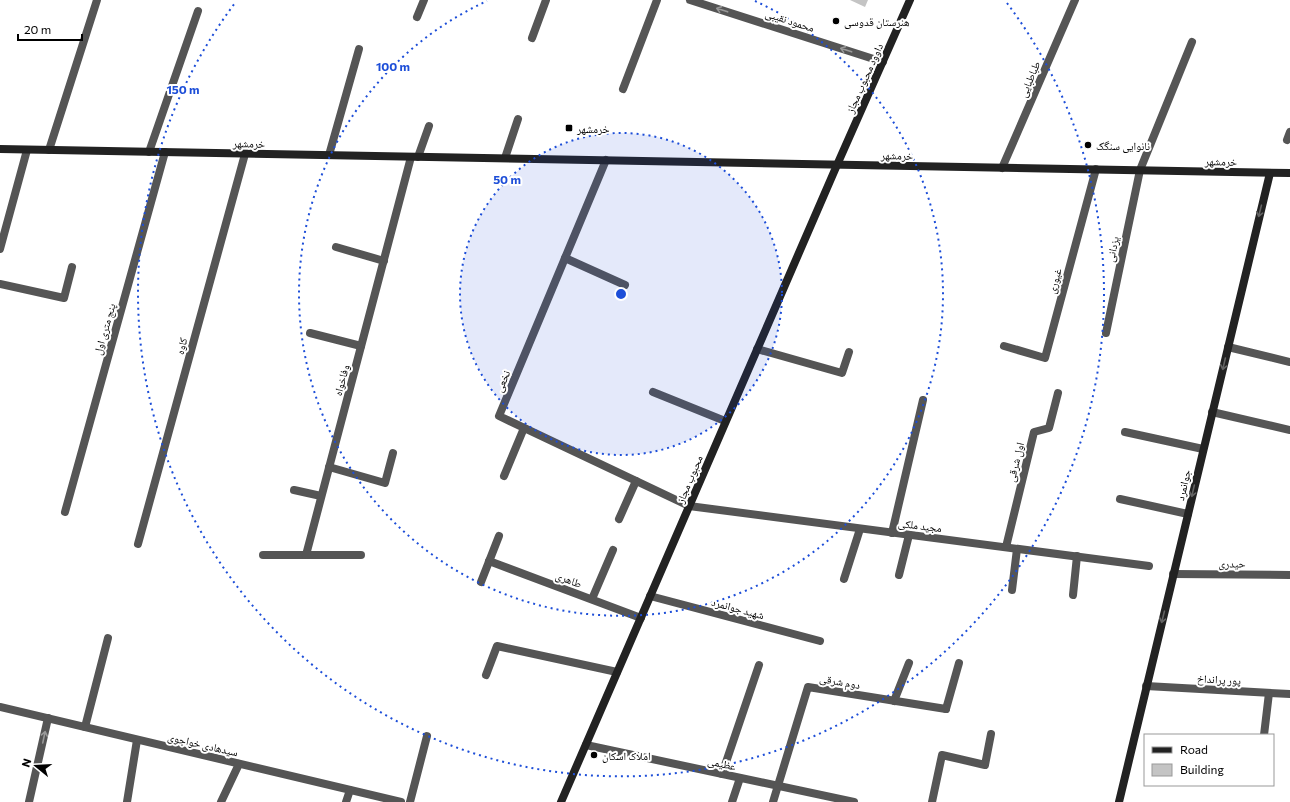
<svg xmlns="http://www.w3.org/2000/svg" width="1290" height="802" viewBox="0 0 1290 802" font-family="Commissioner,'Noto Naskh Arabic',sans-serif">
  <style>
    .building { fill: #c4c4c4 }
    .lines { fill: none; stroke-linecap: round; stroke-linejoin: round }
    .lane { stroke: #555; stroke-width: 8 }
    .street { stroke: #555; stroke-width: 8 }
    .secondary { stroke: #222; stroke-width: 8 }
    .oneway { stroke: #999 }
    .oneway2 { stroke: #646464 }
    .ring { fill: none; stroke: #1d4ed8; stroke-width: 2; stroke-dasharray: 2 4 }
    .poi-dot { fill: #000; stroke: #fff; stroke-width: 1.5 }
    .labels { text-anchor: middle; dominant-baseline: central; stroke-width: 4; stroke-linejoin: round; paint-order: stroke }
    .street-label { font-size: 11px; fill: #000; stroke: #fff }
    .poi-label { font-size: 11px; fill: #000; stroke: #fff; text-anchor: start }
    .centre { fill: #1d4ed8; stroke: #fff; stroke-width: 2 }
    .ring-label { font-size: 12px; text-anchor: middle; font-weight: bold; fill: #1d4ed8; stroke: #fff; stroke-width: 4; stroke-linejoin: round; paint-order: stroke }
  </style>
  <rect width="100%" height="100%" fill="#fff"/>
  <path class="building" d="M850 0H868L865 7Z"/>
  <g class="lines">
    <g class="lane">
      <path d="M417 17 424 0"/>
      <path d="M532 38 546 0"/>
      <path d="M623 89 657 0"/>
      <path d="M49 150 97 0"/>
      <path d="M149 152 198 11"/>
      <path d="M329 155 359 49"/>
      <path d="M418 157 429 126"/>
      <path d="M505 158 518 119"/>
      <path d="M1140 170 1192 42"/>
      <path d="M336 247 384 261"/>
      <path d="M565 258 625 285"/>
      <path d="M0 284 64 298 72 267"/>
      <path d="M310 333 361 346"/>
      <path d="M1228 347 1290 362"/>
      <path d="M757 349 842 373 849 352"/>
      <path d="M653 392 725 421"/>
      <path d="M1212 412 1290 430"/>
      <path d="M1125 432 1203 449"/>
      <path d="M329 467 385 483 393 453"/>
      <path d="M504 476 524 428"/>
      <path d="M294 490 321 496"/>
      <path d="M1120 499 1188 514"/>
      <path d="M619 519 636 481"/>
      <path d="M892 533 923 400"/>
      <path d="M899 575 909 535"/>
      <path d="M844 579 860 529"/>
      <path d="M1012 590 1017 549"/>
      <path d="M1073 595 1077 556"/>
      <path d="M592 599 613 550"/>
      <path d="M486 675 497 646 617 672"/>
      <path d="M894 701 909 663"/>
      <path d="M946 709 959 663"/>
      <path d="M85 727 108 638"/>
      <path d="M1264 735 1269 693"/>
      <path d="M722 774 759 665"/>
      <path d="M127 802 137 740"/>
      <path d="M410 802 427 736"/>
      <path d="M732 802 740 778"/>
      <path d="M932 802 942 755 985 765 991 734"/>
    </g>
    <g class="street">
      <path d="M690 0 883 62"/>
      <path d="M1287 140 1290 132"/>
      <path d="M606 160 499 416 689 506 1149 566"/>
      <path d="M1002 168 1075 0"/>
      <path d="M0 249 27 150"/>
      <path d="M1106 333 1140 170"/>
      <path d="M1004 346 1045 358 1096 169"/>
      <path d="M65 512 165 152"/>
      <path d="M138 544 245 154"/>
      <path d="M1006 547 1034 432 1049 428 1058 393"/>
      <path d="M263 555H361"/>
      <path d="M306 555 411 157"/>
      <path d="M489 561 641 618"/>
      <path d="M1173 574 1290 575"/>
      <path d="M481 582 499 536"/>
      <path d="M650 596 820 641"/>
      <path d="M1146 686 1290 694"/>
      <path d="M0 707 401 802"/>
      <path d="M586 745 854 802"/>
      <path d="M29 802 48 718"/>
      <path d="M221 802 239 764"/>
      <path d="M346 802 350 790"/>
      <path d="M773 802 808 687 946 709"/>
    </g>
    <g class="secondary">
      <path d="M0 149 1290 173"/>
      <path d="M561 802 837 165 910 0"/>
      <path d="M1119 802 1270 173"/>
    </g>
  </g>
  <defs><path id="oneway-shaft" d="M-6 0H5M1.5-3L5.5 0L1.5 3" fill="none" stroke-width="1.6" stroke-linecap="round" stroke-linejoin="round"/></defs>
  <g class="oneway">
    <use href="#oneway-shaft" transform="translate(722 10) rotate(-162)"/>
    <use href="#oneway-shaft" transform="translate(846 50) rotate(-162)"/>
    <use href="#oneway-shaft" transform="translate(44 737) rotate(-78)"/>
  </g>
  <g class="oneway2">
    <use href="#oneway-shaft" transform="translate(1260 211) rotate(104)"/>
    <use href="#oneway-shaft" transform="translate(1224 364) rotate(103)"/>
    <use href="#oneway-shaft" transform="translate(1193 491) rotate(103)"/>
    <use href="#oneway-shaft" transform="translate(1163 617) rotate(104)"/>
  </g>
  <circle cx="621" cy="294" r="161" fill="#1d4ed8" fill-opacity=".12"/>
  <g class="ring">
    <circle cx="621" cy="294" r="161"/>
    <path d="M755 1A322 322 0 1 1 487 1"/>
    <path d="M1007 3A483 483 0 1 1 235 3"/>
  </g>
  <g class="poi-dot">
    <circle cx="836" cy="21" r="4"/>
    <rect x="565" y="124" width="8" height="8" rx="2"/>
    <circle cx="1088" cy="145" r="4"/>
    <circle cx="594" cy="755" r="4"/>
  </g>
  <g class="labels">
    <g class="street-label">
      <text transform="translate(790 20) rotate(18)">محمود نقیبی</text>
      <text transform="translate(864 78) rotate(-66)">داوود محبوب مجاز</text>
      <text transform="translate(1029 79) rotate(-67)">طباطبایی</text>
      <text transform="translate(249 143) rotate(1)">خرمشهر</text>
      <text transform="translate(897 155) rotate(1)">خرمشهر</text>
      <text transform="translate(1221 161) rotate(1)">خرمشهر</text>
      <text transform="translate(1112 249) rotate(-78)">یزدانی</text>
      <text transform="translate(1054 281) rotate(-75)">غیوری</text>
      <text transform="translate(104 329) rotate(-74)">پنج متری اول</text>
      <text transform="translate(181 346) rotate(-75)">کاوه</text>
      <text transform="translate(341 380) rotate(-75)">وفاخواه</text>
      <text transform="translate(502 381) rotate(-67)">نخعی</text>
      <text transform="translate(1015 462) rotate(-76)">اول شرقی</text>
      <text transform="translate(689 479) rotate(-67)">محبوب مجاز</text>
      <text transform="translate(1183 485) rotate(-77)">جوانمرد</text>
      <text transform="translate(920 525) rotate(7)">مجید ملکی</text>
      <text transform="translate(1232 563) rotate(1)">حیدری</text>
      <text transform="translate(569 579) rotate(21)">طاهری</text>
      <text transform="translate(738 608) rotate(15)">شهید جوانمرد</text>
      <text transform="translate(1219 679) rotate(3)">پور پرانداخ</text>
      <text transform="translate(840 681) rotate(10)">دوم شرقی</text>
      <text transform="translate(203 744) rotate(13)">سیدهادی خواجوی</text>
      <text transform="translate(722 763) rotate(12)">عظیمی</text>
    </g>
    <g class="poi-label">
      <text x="844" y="21">هنرستان قدوسی</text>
      <text x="577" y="128">خرمشهر</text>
      <text x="1096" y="145">نانوایی سنگک</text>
      <text x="602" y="755">املاک اسکان</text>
    </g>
  </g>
  <circle cx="621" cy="294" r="6" class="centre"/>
  <g class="ring-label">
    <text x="393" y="71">100 m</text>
    <text x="183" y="94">150 m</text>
    <text x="507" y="184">50 m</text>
  </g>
  <rect x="1144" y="734" width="130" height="52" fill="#ffffff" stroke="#999999"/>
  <rect x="1152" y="747" width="20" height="6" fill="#222222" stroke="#999999"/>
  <text x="1180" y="754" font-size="12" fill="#000000">Road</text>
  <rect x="1152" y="764" width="20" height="12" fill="#c4c4c4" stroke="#999999"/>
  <text x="1180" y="774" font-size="12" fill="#000000">Building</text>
  <g transform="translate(36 766) rotate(288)" stroke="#ffffff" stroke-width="3" paint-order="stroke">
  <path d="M0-3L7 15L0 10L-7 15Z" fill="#000000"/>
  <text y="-6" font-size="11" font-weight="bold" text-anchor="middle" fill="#000000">N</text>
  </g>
  <path d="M18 34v6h64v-6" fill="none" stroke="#000000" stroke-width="2"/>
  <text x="24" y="34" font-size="12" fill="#000000" stroke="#ffffff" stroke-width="3" paint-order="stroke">20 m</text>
</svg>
